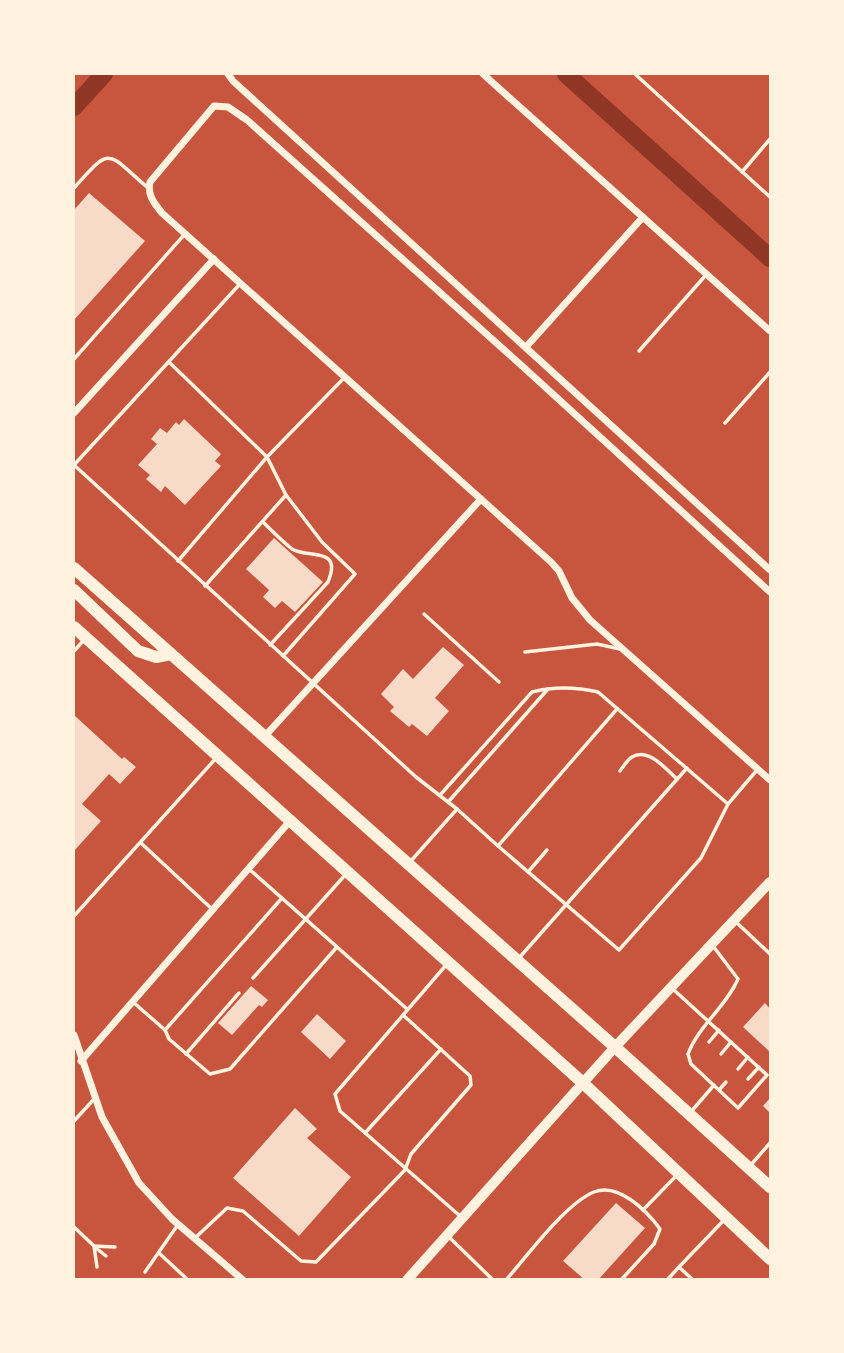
<svg xmlns="http://www.w3.org/2000/svg" width="844" height="1353" viewBox="0 0 844 1353" font-family="'Archivo Narrow',sans-serif">
  <style>
    .lines { fill: none; stroke-linecap: round; stroke-linejoin: round }
    .canal { stroke: #8f3625; stroke-width: 18 }
    .building { fill: #f7dbc8 }
    .service { stroke: #fff3e0; stroke-width: 3.5 }
    .minor { stroke: #fff3e0; stroke-width: 7 }
    .secondary { stroke: #fff3e0; stroke-width: 10 }
    .primary { stroke: #fff3e0; stroke-width: 12 }
  </style>
  <rect width="100%" height="100%" fill="#c8553d"/>
  <g class="lines">
    <g class="canal">
      <path d="M566 74 770 258"/>
      <path d="M74 107 104 74"/>
    </g>
  </g>
  <g class="building">
    <path d="M89 193 145 241 74 320V210Z"/>
    <path d="M184 419 221 454 215 461 221 466 185 505 165 486 161 492 146 479 150 475 138 465 157 444 151 439 160 428 167 433 176 422 179 425Z"/>
    <path d="M274 538 323 582 295 612 282 601 275 608 263 597 269 590 246 569Z"/>
    <path d="M443 647 464 665 435 698 449 711 427 736 412 724 409 727 390 711 394 707 381 694 403 669 413 679Z"/>
    <path d="M74 715 122 759 124 757 136 767 120 784 109 774 82 804 101 821 74 851Z"/>
    <path d="M251 986 268 1000 262 1007 259 1005 232 1035 218 1023Z"/>
    <path d="M765 1003 770 1009V1052L743 1027Z"/>
    <path d="M317 1014 346 1041 330 1059 301 1032Z"/>
    <path d="M770 1098V1113L763 1106Z"/>
    <path d="M295 1108 317 1129 307 1138 351 1177 299 1236 233 1178Z"/>
    <path d="M616 1203 645 1228 598 1280H585L563 1261Z"/>
  </g>
  <g class="lines">
    <g class="service">
      <path d="M635 74 770 197"/>
      <path d="M742 172 770 139"/>
      <path d="M74 188C112 145 106 152 147 187"/>
      <path d="M639 351 705 276"/>
      <path d="M74 359 184 235"/>
      <path d="M169 362 267 457 286 495 322 542 355 574 283 656"/>
      <path d="M725 423 770 372"/>
      <path d="M74 465 416 777 457 809"/>
      <path d="M74 465 239 285"/>
      <path d="M263 522C272 531 282 541 292 549 308 559 343 546 328 582L270 645"/>
      <path d="M178 561 267 457 345 377"/>
      <path d="M205 586 286 495"/>
      <path d="M424 614 499 682"/>
      <path d="M74 651 84 640"/>
      <path d="M525 652 597 644 620 649"/>
      <path d="M620 771C623 767 627 760 632 757 648 747 666 769 677 779"/>
      <path d="M441 794 532 692C555 686 576 687 598 692L728 804"/>
      <path d="M449 801 548 689"/>
      <path d="M141 843 213 910"/>
      <path d="M498 846 619 950 701 858 728 804 757 770"/>
      <path d="M410 862 457 809 498 846 617 709"/>
      <path d="M249 869 407 1009"/>
      <path d="M528 872 547 850"/>
      <path d="M282 898 165 1030 169 1039 210 1074 230 1069 337 947"/>
      <path d="M74 916 217 757"/>
      <path d="M736 922 770 954"/>
      <path d="M519 958 687 768"/>
      <path d="M447 964 335 1094 340 1111 460 1216"/>
      <path d="M253 978 346 874"/>
      <path d="M674 990 767 1075 738 1108 691 1064 688 1054C699 1025 726 1007 738 979L713 946"/>
      <path d="M133 1002 165 1030"/>
      <path d="M709 1042 719 1030"/>
      <path d="M186 1054 239 993"/>
      <path d="M721 1054 731 1042"/>
      <path d="M738 1069 748 1057"/>
      <path d="M748 1079 759 1067"/>
      <path d="M719 1090 726 1082"/>
      <path d="M690 1113 714 1085"/>
      <path d="M74 1121 95 1098"/>
      <path d="M365 1133 441 1049"/>
      <path d="M750 1166 770 1143"/>
      <path d="M643 1210 678 1174"/>
      <path d="M74 1227 94 1246 115 1247"/>
      <path d="M448 1236 493 1280"/>
      <path d="M195 1238 227 1208 243 1211 301 1261 316 1262 405 1170 411 1154 471 1085 470 1076 403 1015"/>
      <path d="M94 1246 97 1267"/>
      <path d="M96 1248 106 1256"/>
      <path d="M159 1253 188 1280"/>
      <path d="M679 1267 725 1219"/>
      <path d="M145 1272 177 1226"/>
      <path d="M74 1279V1280"/>
      <path d="M506 1280C528 1255 565 1204 594 1192 618 1182 647 1211 660 1229L654 1244 621 1280"/>
      <path d="M667 1280 679 1267 693 1280"/>
    </g>
    <g class="minor">
      <path d="M228 74 233 81 770 570"/>
      <path d="M483 74 770 331"/>
      <path d="M526 347 643 217"/>
      <path d="M74 413 214 259"/>
      <path d="M770 592 521 365 247 120 228 107 214 106 150 182C147 195 154 203 162 213L551 562 559 571 572 598 590 620 770 780"/>
      <path d="M265 736 481 499"/>
      <path d="M74 1035 102 1117 139 1183 172 1219 243 1280"/>
      <path d="M81 1061 290 821"/>
    </g>
    <path class="secondary" d="M407 1280 615 1047 770 882"/>
    <g class="primary">
      <path d="M74 568 615 1047 770 1187"/>
      <path d="M74 590 138 651 156 657 171 654"/>
      <path d="M74 627 583 1083 770 1259"/>
    </g>
  </g>
  <rect width="844" height="1353" fill="none" stroke="#fff3e0" stroke-width="150"/>
</svg>
